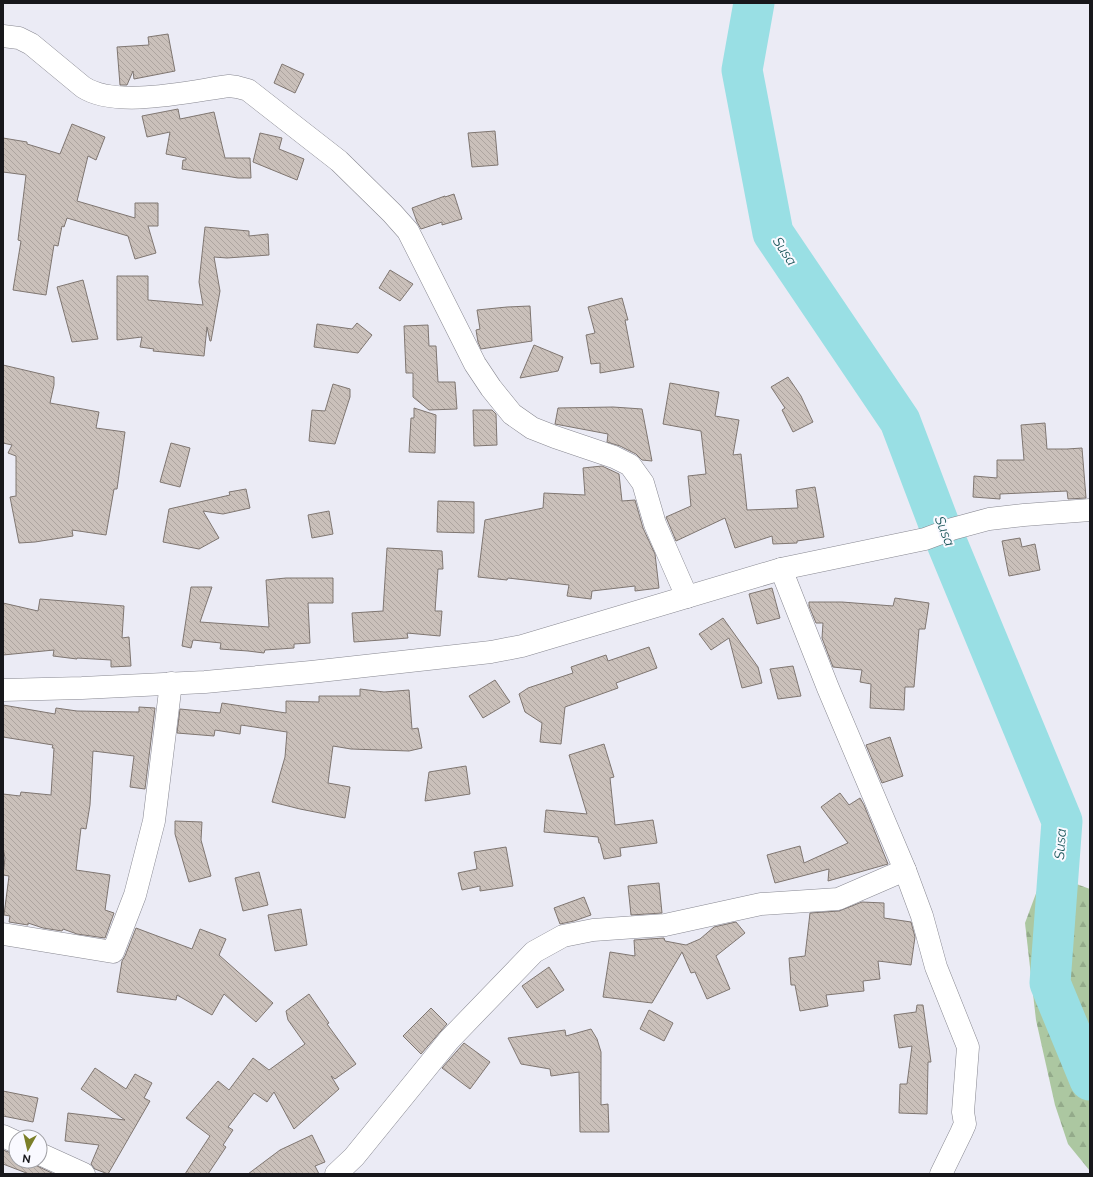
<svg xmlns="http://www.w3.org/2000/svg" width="1093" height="1177" viewBox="0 0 1093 1177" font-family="Raleway,sans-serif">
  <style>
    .forest { fill: url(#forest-firs) }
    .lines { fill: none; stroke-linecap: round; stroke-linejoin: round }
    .river { stroke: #99dfe4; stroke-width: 41 }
    .building { fill: url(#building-back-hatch); stroke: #7f7671 }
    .minor-casing { stroke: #888891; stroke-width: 23 }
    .secondary-casing { stroke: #888891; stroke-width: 23 }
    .minor { stroke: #fff; stroke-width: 22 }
    .secondary { stroke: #fff; stroke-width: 22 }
    .labels { text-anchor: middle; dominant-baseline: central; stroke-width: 4; stroke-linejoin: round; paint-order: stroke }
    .water-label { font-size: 14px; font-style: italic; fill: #1d585c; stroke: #f9f9ff }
  </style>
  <defs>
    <pattern id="forest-firs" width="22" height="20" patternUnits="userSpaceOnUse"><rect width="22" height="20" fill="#acc7a1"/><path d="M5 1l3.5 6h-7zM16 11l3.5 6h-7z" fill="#93aa8a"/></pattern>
    <pattern id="building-back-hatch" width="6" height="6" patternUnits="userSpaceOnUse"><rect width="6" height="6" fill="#cac0ba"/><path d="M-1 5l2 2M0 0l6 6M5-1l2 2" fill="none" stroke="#ada49f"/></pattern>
  </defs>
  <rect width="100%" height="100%" fill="#ebebf5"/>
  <path class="forest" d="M1044 872 1090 889V1171L1068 1144 1055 1105 1036 1020 1025 923Z"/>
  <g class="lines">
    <path class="river" d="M754 3 742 70 773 233 900 421 939 524 1062 821 1050 983 1090 1080"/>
  </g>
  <g class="building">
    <path d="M168 34 175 71 134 79 133 71 127 85H120L117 47 149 45 148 37Z"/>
    <path d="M282 64 304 74 295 93 274 83Z"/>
    <path d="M178 109 180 119 214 112 225 158H250L251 178H238L182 169 183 160H186V158L166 154 170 132 147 137 142 116Z"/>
    <path d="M72 124 105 137 96 160 88 156 77 201 135 218V203H158V226H148L156 253 135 259 128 236 67 218 64 227 62 226 58 246 54 245 46 295 13 290 21 241 18 240 26 175 3 172V138L27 142V144L60 154Z"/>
    <path d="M495 131 498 165 472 167 468 133Z"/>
    <path d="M260 133 282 138 279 149 304 159 297 180 253 162Z"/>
    <path d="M454 194 462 219 442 225V222L421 229 417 222 412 208 445 196V197Z"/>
    <path d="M205 227 249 231V236L268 234 269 255 227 258 214 257 220 291 211 341H210L207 327 204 356 153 351 154 349 140 347 142 337 117 340V276H148V300L203 305 199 282Z"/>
    <path d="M390 270 413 284 400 301 379 288Z"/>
    <path d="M83 280 98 339 72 342 57 287Z"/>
    <path d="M622 298 628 320H625L634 367 600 373V363L591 364 586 335 595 333 588 307Z"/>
    <path d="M530 306 532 341 481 349 478 342 476 330 480 329 477 310 507 307Z"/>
    <path d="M357 323 372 335 358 353 314 347 317 324 352 329Z"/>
    <path d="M428 325 429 346H436L438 382H455L457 409 429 410 413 397V373H406L404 326Z"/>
    <path d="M534 345 563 357 558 371 520 378Z"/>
    <path d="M3 365 54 377V385L50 403 99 412 96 428 125 432 117 489H114L106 535 72 530 73 536 35 542 19 543 10 497 16 496V456L8 453 12 445 3 443Z"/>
    <path d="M788 377 801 396 813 422 793 432 782 410 785 408 771 387Z"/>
    <path d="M670 383 719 392 715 416 739 420 733 455 741 454 747 510 798 508 796 490 815 487 824 537 797 541V543L773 544 772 536 735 548 725 518 676 541 666 517 691 506 688 476 706 474 701 431 663 424Z"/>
    <path d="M333 384 350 389V397L335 444 309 441 312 410 325 411Z"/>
    <path d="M613 407 642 409 652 461 642 460 636 454 620 446 607 442 608 434 555 424 558 408Z"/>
    <path d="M414 408 436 415 435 453 409 452 411 418H414Z"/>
    <path d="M473 410H492L496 414 497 445 474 446Z"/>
    <path d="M1045 423 1047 449H1067L1082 448 1086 498 1068 499 1067 491 1000 494V499L973 497 974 476 997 478V460H1024L1021 425Z"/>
    <path d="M171 443 190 448 180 487 160 482Z"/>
    <path d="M602 466 619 474 622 501 635 500 643 528 655 554 659 588 635 591V586L592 591 591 599 567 596 569 585 508 578 507 580 478 577 485 520 543 508 544 493 585 495 583 468Z"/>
    <path d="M246 489 250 508 223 514 203 511 219 538 199 549 163 542 169 509 230 495 229 492Z"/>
    <path d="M438 501 474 502V533L437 532Z"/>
    <path d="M329 511 333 534 312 538 308 515Z"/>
    <path d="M1020 538 1022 547 1035 544 1040 570 1009 576 1002 541Z"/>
    <path d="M387 548 442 551 443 569H438L435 611H442L440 636 407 633 408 638 354 642 352 613 383 611Z"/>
    <path d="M286 578H333V603H308L310 643 294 644V648L265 650 264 653 248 651 220 649 221 643 193 640 191 648 182 646 191 587H212L200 622 269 627 266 580Z"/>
    <path d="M772 588 780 618 757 624 749 594Z"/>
    <path d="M895 598 929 603 925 629H919L914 687H905L904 710 870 708 871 684 860 682 862 670 833 667 822 638 823 623H816L809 606V602H842L893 606Z"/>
    <path d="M40 599 124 606 122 638 129 637 131 666 111 667V660L77 658V659L53 656 54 650 3 655V603L38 611Z"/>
    <path d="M723 618 758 667 762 683 742 688 729 638 711 650 699 634Z"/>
    <path d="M649 647 657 668 616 683 618 688 565 707 561 744 540 742 542 723 525 712 519 694 528 688 573 673 571 667 606 655 608 661Z"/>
    <path d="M793 666 801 696 778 699 770 669Z"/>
    <path d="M495 680 510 702 483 718 469 696Z"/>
    <path d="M360 689 384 692 409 690 412 729 418 728 422 748 409 751 351 749 333 746 328 783 350 787 345 818 300 809 272 802 285 757 287 732 241 725 240 734 215 730 214 736 177 733 180 709 220 713 222 703 286 713V701L319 702V696H360Z"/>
    <path d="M3 705 55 714 56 708 77 711 139 712V707L155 708 145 789 130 787 134 756 93 751 90 805 86 829 81 828 76 870 110 875 105 910 114 913 105 938 77 934 63 929 62 931 43 928 28 923V925L9 922 10 916 4 915 9 876 3 875 5 858 3 848V794L20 796 21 792 51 795 54 748H52L53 745 3 737Z"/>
    <path d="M890 737 903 776 882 783 866 745Z"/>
    <path d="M604 744 614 777 610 778 615 825 653 820 657 843 620 848 621 856 604 859 600 843H599L598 837 544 832 546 810 587 814 569 755Z"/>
    <path d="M466 766 470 794 425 801 429 772Z"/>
    <path d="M840 793 849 805 860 798 864 805 888 864 828 881 829 869 775 883 767 855 800 846 804 863 848 843 821 807Z"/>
    <path d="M175 821 202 822 201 840 211 876 189 882 175 834Z"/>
    <path d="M506 847 513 886 480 891V886L462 890 458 873 477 869 474 852Z"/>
    <path d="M259 872 268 905 243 911 235 878Z"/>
    <path d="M659 883 662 913 631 915 628 886Z"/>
    <path d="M584 897 591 915 574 921 560 924 554 908Z"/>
    <path d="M862 902 884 903V918L911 922 915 937 911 965 878 961 880 979 863 981 864 991 826 995 828 1006 800 1011 795 985H791L789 958 805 956 810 913 839 911Z"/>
    <path d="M301 909 307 945 275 951 268 915Z"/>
    <path d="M736 922 745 933 716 956 730 989 707 999 695 972 691 973 682 952 652 1003 603 997 610 952 635 956 634 940 664 938 665 941 686 945 700 939 714 927Z"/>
    <path d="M136 928 192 949 200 929 226 939 219 955 273 1003 256 1022 224 994 212 1015 177 995 176 1000 117 992 122 961 125 956Z"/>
    <path d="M549 967 564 990 537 1008 522 986Z"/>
    <path d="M309 994 329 1023 327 1024 356 1064 335 1079 331 1076 339 1089 294 1129 274 1092 267 1102 254 1093 228 1127 233 1130 223 1145 226 1147 208 1174H185L210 1136 186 1118 218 1081 229 1090 253 1058 269 1070 305 1044 288 1020 286 1011Z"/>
    <path d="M917 1005H923L931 1062H928L927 1114 899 1113 900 1084H907L912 1046 899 1048 894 1015 916 1012Z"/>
    <path d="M431 1008 447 1024 421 1054 403 1036Z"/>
    <path d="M649 1010 673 1023 664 1041 640 1029Z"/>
    <path d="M591 1029 597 1039 601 1052V1105L608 1104 609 1132H580L579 1072 551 1076 550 1069 521 1064 508 1038 565 1030 566 1036Z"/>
    <path d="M464 1043 490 1062 470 1089 442 1068Z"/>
    <path d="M95 1068 126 1089 135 1074 152 1083 144 1098 150 1101 108 1174 95 1169 91 1164 99 1145 65 1141 68 1113 125 1120 81 1089Z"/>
    <path d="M3 1091 38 1098 33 1122 3 1116Z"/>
    <path d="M312 1135 325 1162 315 1166 319 1174H248L280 1150Z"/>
    <path d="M3 1150 11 1153 16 1154V1161H30L35 1165 54 1174H29L3 1164Z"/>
  </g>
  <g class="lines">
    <defs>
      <g id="minor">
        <path d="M3 36 19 38 31 44 83 87C116 109 191 91 229 86L237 87 248 90 339 161 392 213 408 231 475 364 491 388 512 414 532 428 555 437 614 457 630 465 643 483 655 524 687 597"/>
        <path d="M781 569 828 688 905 870 922 916 936 967 968 1047 963 1112 965 1124 961 1133 941 1174"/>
        <path d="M3 934 113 952 135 895 154 821 171 683"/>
        <path d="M3 1136 16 1142"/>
        <path d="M40 1154 84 1174"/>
        <path d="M336 1174 354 1157 449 1040 534 952 563 936 593 930 665 925 761 904 838 899 905 870"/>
      </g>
      <path id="secondary" d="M3 690 82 688 205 682 311 672 491 652 522 646 781 569 925 539 952 529 989 519 1024 515 1090 510"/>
    </defs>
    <use href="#minor" class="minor-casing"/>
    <use href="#secondary" class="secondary-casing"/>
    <use href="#minor" class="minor"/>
    <use href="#secondary" class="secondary"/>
  </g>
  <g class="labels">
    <g class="water-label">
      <text transform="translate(785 251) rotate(56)">Susa</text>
      <text transform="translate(945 531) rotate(68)">Susa</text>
      <text transform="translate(1060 844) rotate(-86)">Susa</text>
    </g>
  </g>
  <rect width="1093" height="1177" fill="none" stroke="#17171b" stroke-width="8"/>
  <g transform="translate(28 1149) rotate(188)"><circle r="19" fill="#f9f9ff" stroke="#9f9fa4"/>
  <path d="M0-3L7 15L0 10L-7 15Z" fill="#7b7f29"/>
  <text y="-6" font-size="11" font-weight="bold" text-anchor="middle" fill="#17171b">N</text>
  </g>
</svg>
